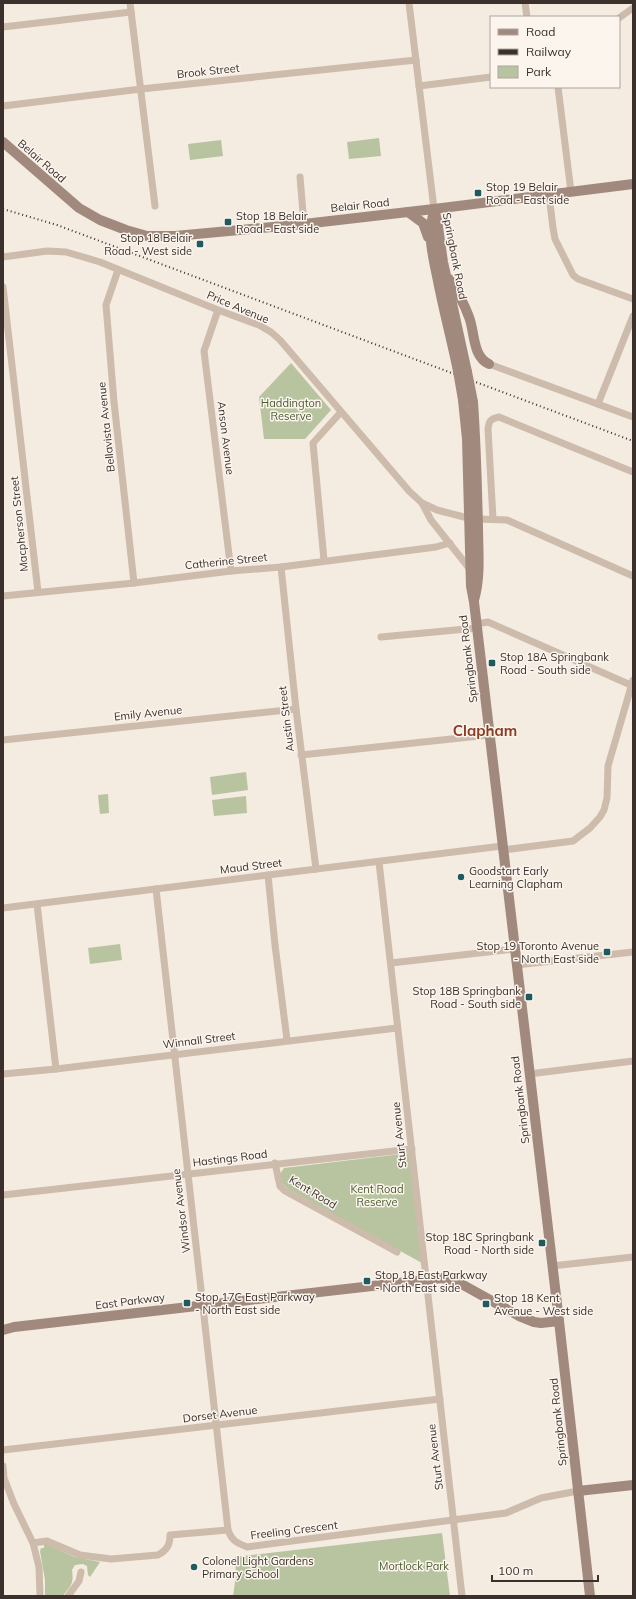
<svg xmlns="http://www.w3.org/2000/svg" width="636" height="1599" viewBox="0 0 636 1599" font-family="Mulish,sans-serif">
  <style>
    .green { fill: #b8c4a0 }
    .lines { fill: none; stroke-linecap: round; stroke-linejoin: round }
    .street { stroke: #cdbbac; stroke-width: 7 }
    .secondary { stroke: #a18a7d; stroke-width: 10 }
    .rail { stroke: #3b302b; stroke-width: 2; stroke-dasharray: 1 3; stroke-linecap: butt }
    .secondary-bridge { stroke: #a18a7d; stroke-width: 10 }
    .poi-dot { fill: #1f5a5e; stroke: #fbf5ee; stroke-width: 1.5 }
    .labels { text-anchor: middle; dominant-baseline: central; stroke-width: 3; stroke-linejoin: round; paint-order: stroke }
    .street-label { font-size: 11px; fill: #3b302b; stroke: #fbf5ee }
    .poi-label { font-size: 11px; fill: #3b302b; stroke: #fbf5ee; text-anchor: start }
    .park-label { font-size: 11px; fill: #4a5a2e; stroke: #fbf5ee }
    .district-label { font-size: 15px; font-weight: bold; fill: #8c3b22; stroke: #fbf5ee }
  </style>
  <rect width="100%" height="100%" fill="#f4ebe1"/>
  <g class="green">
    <path d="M379 138 381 156 349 159 347 142Z"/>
    <path d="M221 140 223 156 190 160 188 144Z"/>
    <path d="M291 363 331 410 305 439H264L259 397Z"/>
    <path d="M246 772 248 790 212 795 210 777Z"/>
    <path d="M108 794 109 813 100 814 98 795Z"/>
    <path d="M246 796 247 813 214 816 212 800Z"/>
    <path d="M120 944 122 960 90 964 88 948Z"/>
    <path d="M410 1153 422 1263 288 1189 282 1183 280 1174 284 1168Z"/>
    <path d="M442 1533 450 1596H233L236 1575 235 1557Z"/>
    <path d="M44 1543 75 1557 100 1562 90 1577 88 1575 87 1566 83 1564 75 1565 72 1570C74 1584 71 1585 63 1596H45V1580L40 1551 41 1548H44Z"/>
  </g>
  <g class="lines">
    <g class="street">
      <path d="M130 3 155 206"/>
      <path d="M409 3 434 209"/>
      <path d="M525 3 527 17"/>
      <path d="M619 18 633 8"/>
      <path d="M3 27 131 12"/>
      <path d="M419 86 491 77"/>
      <path d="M558 87 571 192"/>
      <path d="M3 106 141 89 416 60"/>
      <path d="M300 177 304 224"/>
      <path d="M549 195 553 228 555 239 573 275 578 279 633 299"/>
      <path d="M3 257 47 251 66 252 100 262 218 310 259 325 271 332 280 340 409 491 422 503 431 520 469 568"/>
      <path d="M118 270 106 305 114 402 134 583"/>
      <path d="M3 287 38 592"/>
      <path d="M218 310 204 351 231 571"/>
      <path d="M489 364 633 417"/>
      <path d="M598 404 633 316"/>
      <path d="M422 503 437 510 468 518"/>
      <path d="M478 519 507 520 633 576"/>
      <path d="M493 519 488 429C489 421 490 419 499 417L633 472"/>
      <path d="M324 560 313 443 341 412"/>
      <path d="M281 567 296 709 316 869"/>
      <path d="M3 596 134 583 231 571 281 567 436 547 450 543"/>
      <path d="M476 624 488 622 633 686"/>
      <path d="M381 637 477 628"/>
      <path d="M3 740 296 709"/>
      <path d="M301 755 489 735"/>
      <path d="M503 850 573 841 590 828 600 817 604 810 607 798 608 766 633 680"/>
      <path d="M379 862 462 1596"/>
      <path d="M268 875 275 945 287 1040"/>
      <path d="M156 889 228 1530"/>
      <path d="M37 904 56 1069"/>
      <path d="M3 908 502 846"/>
      <path d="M391 963 514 949"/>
      <path d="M516 965 633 952"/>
      <path d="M3 1074 56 1069 397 1028"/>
      <path d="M529 1074 633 1061"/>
      <path d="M275 1163 280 1186 285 1191 397 1252"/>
      <path d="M3 1195 412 1149"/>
      <path d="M552 1266 633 1257"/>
      <path d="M3 1450 440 1399"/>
      <path d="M3 1466 4 1478 14 1504 33 1543 39 1567 40 1596"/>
      <path d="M33 1543 47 1541 80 1555 111 1559 158 1555C167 1550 170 1545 170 1535L228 1530C232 1541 237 1543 247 1547L506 1513 541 1498 578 1491"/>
      <path d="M68 1596 79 1581 81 1572"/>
    </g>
    <g class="secondary">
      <path d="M3 142 79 208 100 220 126 230 147 236H175L304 224 434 209 633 184"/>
      <path d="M434 209 437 220 443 262 467 372"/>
      <path d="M408 212 423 223 428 237"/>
      <path d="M433 215C427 236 434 261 438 281 444 312 452 341 458 371"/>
      <path d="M449 279C457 291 464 303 469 317 475 332 472 356 489 364"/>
      <path d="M463 400 467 439 471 586 474 602 559 1321 590 1596"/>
      <path d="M473 402C476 444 477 485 478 527 478 551 481 576 474 600"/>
      <path d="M3 1330 14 1327 442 1278 456 1281 519 1316 534 1322 541 1323 559 1321"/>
      <path d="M578 1491 633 1485"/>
    </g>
    <path class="rail" d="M3 209 57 225 633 441"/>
    <g class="secondary-bridge">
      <path d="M458 371 463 400"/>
      <path d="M467 372 473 402"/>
    </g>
  </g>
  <g class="poi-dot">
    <rect x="474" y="189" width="8" height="8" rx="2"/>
    <rect x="224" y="218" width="8" height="8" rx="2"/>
    <rect x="196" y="240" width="8" height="8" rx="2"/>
    <rect x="488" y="659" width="8" height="8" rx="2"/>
    <circle cx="461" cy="877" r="4"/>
    <rect x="603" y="948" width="8" height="8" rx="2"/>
    <rect x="525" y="993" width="8" height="8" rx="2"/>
    <rect x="538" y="1239" width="8" height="8" rx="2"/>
    <rect x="363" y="1277" width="8" height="8" rx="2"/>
    <rect x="183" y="1299" width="8" height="8" rx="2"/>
    <rect x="482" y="1300" width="8" height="8" rx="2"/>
    <circle cx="194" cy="1567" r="4"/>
  </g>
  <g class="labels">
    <g class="street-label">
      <text transform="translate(208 71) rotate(-6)">Brook Street</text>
      <text transform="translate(42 161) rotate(41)">Belair Road</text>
      <text transform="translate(360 205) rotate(-6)">Belair Road</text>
      <text transform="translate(455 256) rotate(79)">Springbank Road</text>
      <text transform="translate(238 307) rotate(23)">Price Avenue</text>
      <text transform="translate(106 427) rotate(-96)">Bellavista Avenue</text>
      <text transform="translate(226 438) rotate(83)">Anson Avenue</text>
      <text transform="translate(19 524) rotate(-96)">Macpherson Street</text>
      <text transform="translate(226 561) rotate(-6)">Catherine Street</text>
      <text transform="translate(468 659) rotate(-97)">Springbank Road</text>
      <text transform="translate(148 713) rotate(-6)">Emily Avenue</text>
      <text transform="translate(286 719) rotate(-97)">Austin Street</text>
      <text transform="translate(251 866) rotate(-7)">Maud Street</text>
      <text transform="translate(199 1040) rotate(-7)">Winnall Street</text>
      <text transform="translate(520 1100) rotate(-97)">Springbank Road</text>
      <text transform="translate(399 1135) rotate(-96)">Sturt Avenue</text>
      <text transform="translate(230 1158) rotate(-7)">Hastings Road</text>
      <text transform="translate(313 1192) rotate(31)">Kent Road</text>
      <text transform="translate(181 1211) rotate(-97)">Windsor Avenue</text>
      <text transform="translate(130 1301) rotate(-7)">East Parkway</text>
      <text transform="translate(220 1414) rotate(-7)">Dorset Avenue</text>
      <text transform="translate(558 1422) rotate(-96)">Springbank Road</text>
      <text transform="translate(435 1457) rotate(-97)">Sturt Avenue</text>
      <text transform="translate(294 1530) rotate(-7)">Freeling Crescent</text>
    </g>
    <g class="poi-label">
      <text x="486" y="187">Stop 19 Belair<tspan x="486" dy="13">Road - East side</tspan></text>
      <text x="236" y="216">Stop 18 Belair<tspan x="236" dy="13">Road - East side</tspan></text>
      <text x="192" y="238" text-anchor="end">Stop 18 Belair<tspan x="192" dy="13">Road - West side</tspan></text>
      <text x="500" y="657">Stop 18A Springbank<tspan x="500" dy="13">Road - South side</tspan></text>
      <text x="469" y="871">Goodstart Early<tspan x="469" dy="13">Learning Clapham</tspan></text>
      <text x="599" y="946" text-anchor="end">Stop 19 Toronto Avenue<tspan x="599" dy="13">- North East side</tspan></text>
      <text x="521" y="991" text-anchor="end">Stop 18B Springbank<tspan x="521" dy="13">Road - South side</tspan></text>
      <text x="534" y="1237" text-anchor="end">Stop 18C Springbank<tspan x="534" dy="13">Road - North side</tspan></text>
      <text x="375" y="1275">Stop 18 East Parkway<tspan x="375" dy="13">- North East side</tspan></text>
      <text x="195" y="1297">Stop 17C East Parkway<tspan x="195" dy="13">- North East side</tspan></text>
      <text x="494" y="1298">Stop 18 Kent<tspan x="494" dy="13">Avenue - West side</tspan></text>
      <text x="202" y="1561">Colonel Light Gardens<tspan x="202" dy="13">Primary School</tspan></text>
    </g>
    <g class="park-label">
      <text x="291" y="403">Haddington<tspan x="291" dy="13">Reserve</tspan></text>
      <text x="377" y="1189">Kent Road<tspan x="377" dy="13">Reserve</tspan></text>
      <text x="414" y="1566">Mortlock Park</text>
    </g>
    <g class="district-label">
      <text x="485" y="730">Clapham</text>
    </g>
  </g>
  <rect width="636" height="1599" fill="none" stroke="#3b302b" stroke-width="8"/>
  <rect x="490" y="16" width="130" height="72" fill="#fbf5ee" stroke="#aea6a0"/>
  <rect x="498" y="29" width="20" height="6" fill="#a18a7d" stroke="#aea6a0"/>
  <text x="526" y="36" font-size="12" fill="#3b302b">Road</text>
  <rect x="498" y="49" width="20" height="6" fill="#3b302b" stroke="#aea6a0"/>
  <text x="526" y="56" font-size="12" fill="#3b302b">Railway</text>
  <rect x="498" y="66" width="20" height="12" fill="#b8c4a0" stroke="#aea6a0"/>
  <text x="526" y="76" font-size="12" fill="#3b302b">Park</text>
  <path d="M492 1575v6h106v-6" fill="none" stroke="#3b302b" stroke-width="2"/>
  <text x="498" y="1575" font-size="12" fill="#3b302b" stroke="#fbf5ee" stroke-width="3" paint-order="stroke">100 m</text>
</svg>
